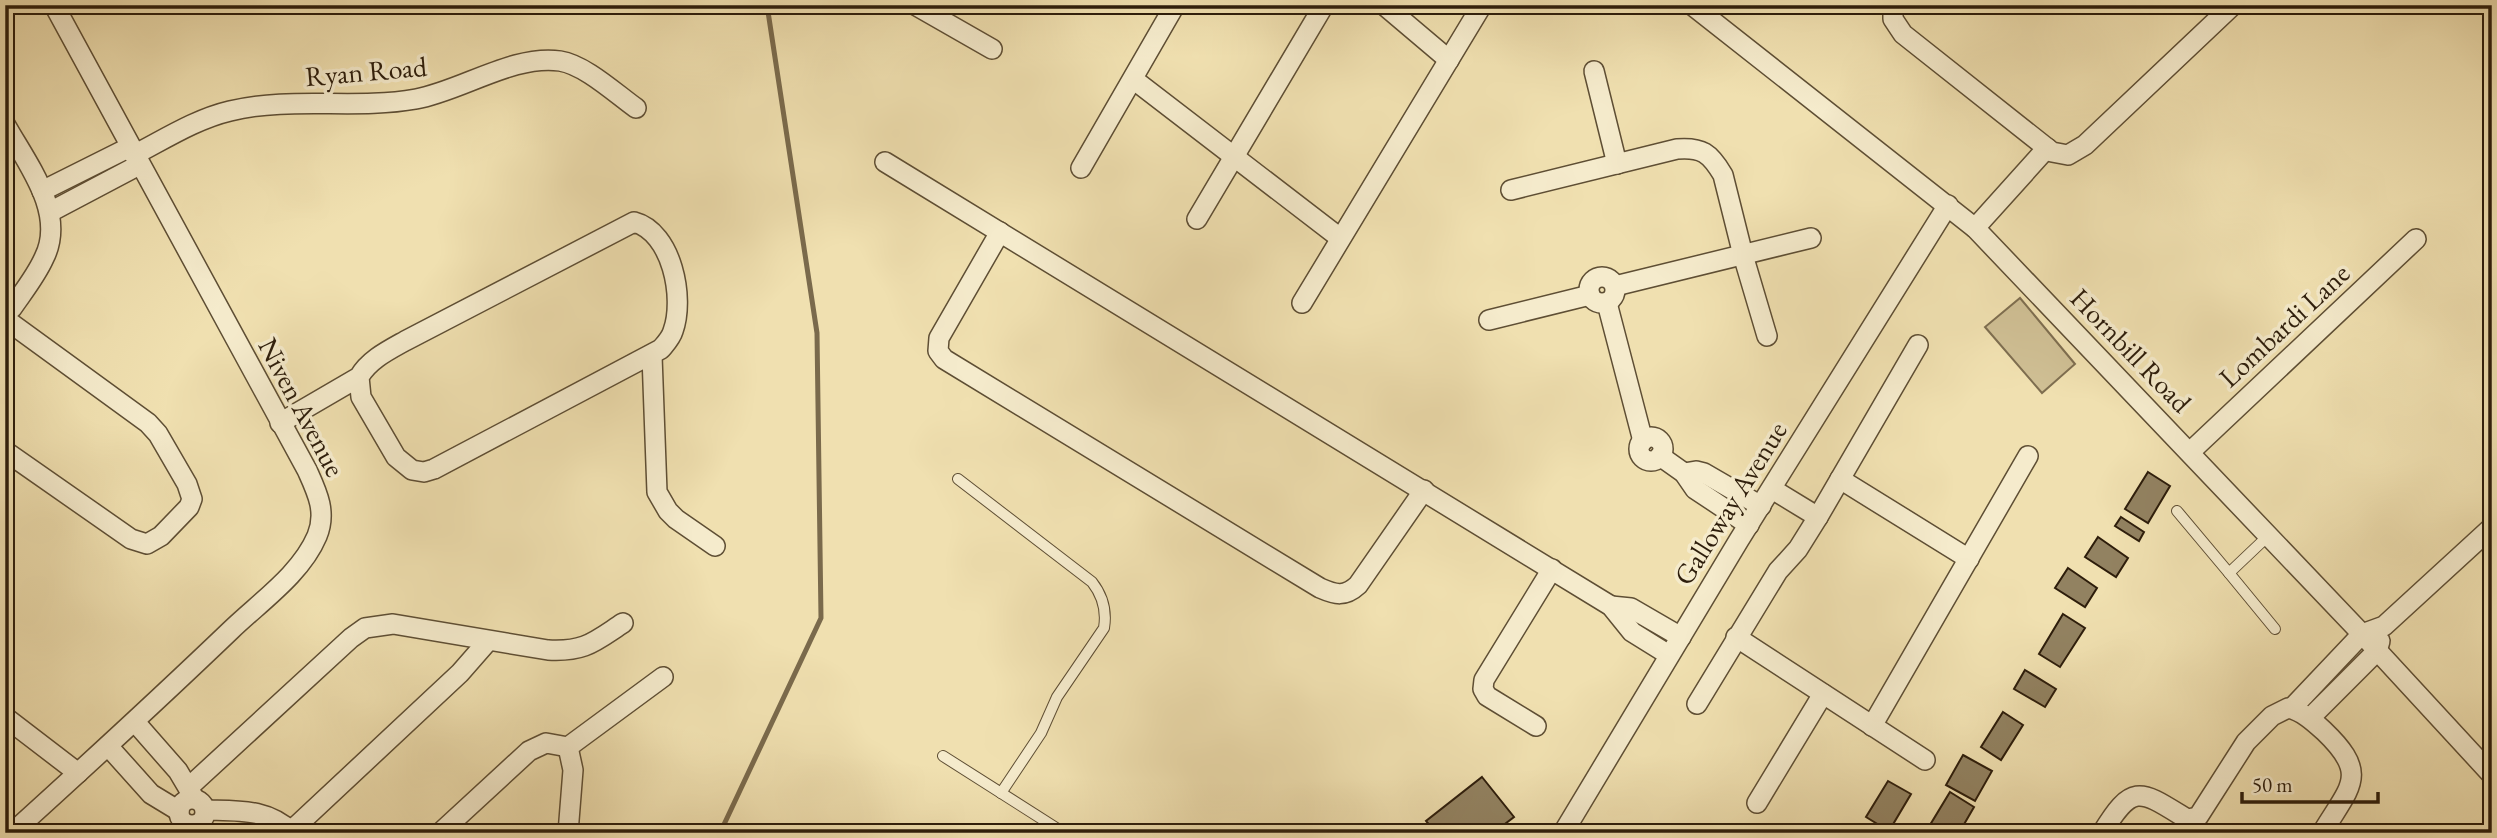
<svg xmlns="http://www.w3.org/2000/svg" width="2497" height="838" viewBox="0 0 2497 838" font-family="'EB Garamond',serif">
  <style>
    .green { fill: #cfbf94; stroke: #7e6e50; stroke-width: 2 }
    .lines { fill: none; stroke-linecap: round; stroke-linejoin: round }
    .stream { stroke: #7a6a4c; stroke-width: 5 }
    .building { fill: #928261; stroke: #2d1d0b; stroke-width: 2 }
    .lane-casing { stroke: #5e4e34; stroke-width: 12 }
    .street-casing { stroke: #5e4e34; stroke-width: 22 }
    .lane { stroke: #f5ebcc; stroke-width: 10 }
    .street { stroke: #f5ebcc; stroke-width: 19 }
    .labels { text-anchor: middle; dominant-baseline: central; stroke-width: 7; stroke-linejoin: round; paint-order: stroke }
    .street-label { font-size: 28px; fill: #2d1d0b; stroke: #f5ebcc }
  </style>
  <rect width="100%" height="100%" fill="#f0e0b0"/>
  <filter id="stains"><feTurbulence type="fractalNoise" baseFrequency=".00286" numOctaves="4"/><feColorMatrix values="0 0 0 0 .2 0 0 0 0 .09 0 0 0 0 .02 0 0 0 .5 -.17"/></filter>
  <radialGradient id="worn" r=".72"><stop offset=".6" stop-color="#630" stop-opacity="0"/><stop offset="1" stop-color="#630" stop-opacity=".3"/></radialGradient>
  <path class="green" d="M2020 298 2075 364 2042 393 1985 327Z"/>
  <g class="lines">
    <path class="stream" d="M720 833 821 618 817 333 767 5"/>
  </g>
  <g class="building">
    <path d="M2148 472 2170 486 2148 523 2125 509Z"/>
    <path d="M2121 517 2144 532 2139 541 2115 526Z"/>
    <path d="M2098 537 2128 558 2116 577 2085 557Z"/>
    <path d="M2068 568 2097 588 2085 607 2055 588Z"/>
    <path d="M2063 614 2085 628 2060 667 2039 654Z"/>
    <path d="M2025 670 2056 689 2045 707 2014 689Z"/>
    <path d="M2003 712 2023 725 2001 760 1981 747Z"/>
    <path d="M1963 755 1992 771 1975 801 1946 785Z"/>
    <path d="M1482 777 1514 817 1493 833H1436L1426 821Z"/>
    <path d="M1888 781 1911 794 1889 831 1866 817Z"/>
    <path d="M1950 792 1974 807 1959 833H1944L1930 825Z"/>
  </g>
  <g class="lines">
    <defs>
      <g id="lane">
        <path d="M958 479 1092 582C1103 596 1107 610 1104 628L1057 697 1041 733 1001 793"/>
        <path d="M2177 511 2229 573"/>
        <path d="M2268 536 2229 573 2275 629"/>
        <path d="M943 756 1064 833"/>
      </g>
      <g id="street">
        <path d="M915 5 992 49"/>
        <path d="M1384 5 1449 60"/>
        <path d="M1692 5 1975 228 2362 634 2492 775"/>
        <path d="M1893 5V19L1903 34 2052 152 2068 155 2085 145 2233 5"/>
        <path d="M1594 71 1617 164"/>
        <path d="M1133 79 1340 238"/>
        <path d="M5 124C26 162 67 213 44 258 36 276 23 292 12 308"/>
        <path d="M134 155C165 139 196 119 230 111 291 96 355 110 416 99 461 91 514 54 560 61 585 65 615 93 636 108"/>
        <path d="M885 162 1611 606 1632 632 1669 655"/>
        <path d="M1081 168 1175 5"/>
        <path d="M1511 190 1677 149C1702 147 1710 153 1723 175L1743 255 1767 336"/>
        <path d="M42 191 130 147"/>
        <path d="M50 212 139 165"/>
        <path d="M1197 219 1324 5"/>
        <path d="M1975 228 2047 148"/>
        <path d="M1000 232 939 338 938 351 944 359 1320 588C1336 595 1345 597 1358 585L1424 490"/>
        <circle cx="1602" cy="290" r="13"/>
        <path d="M1615 286 1811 238"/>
        <path d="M1302 303 1482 5"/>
        <path d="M1607 303 1643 441"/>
        <path d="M1489 320 1590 295"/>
        <path d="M652 356 657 492 668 511 676 519 715 546"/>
        <path d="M280 423 359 377C369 360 387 351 405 341L634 222C672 232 685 298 673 331 671 338 666 343 661 349L434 469 424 472 412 470 396 457 361 397 359 377"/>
        <circle cx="1651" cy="449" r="12"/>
        <path d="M5 451 131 539 147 544 161 536 189 507 192 499 187 484 158 434 148 423 12 324"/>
        <path d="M2190 452 2416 239"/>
        <path d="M1660 456 1684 473 1695 489 1749 525"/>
        <path d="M1684 473 1696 471 1704 473 1761 506"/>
        <path d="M1840 479 1969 559"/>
        <path d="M1772 489 1818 517"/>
        <path d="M1611 606 1631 608 1681 637"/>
        <path d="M1736 637 1925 760"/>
        <path d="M1697 704 1778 571 1798 549 1818 517 1918 345"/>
        <path d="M2292 708 2362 634 2384 626 2492 527"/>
        <path d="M5 717 78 773"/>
        <path d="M2310 718 2377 651 2380 641"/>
        <path d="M135 722 178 771 194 798"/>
        <path d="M1536 726 1487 696 1483 689 1484 680 1552 569"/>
        <path d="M1872 726 2028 456"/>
        <path d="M108 746 151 794 179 811"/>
        <path d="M189 787 351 638 365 628 393 624 548 650C585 652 594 642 623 623"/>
        <circle cx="192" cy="812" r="13"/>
        <path d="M1757 803 1823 694"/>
        <path d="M205 810C238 811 267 808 293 833"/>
        <path d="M291 831 460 673 488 641"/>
        <path d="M12 833C86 766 159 699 231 630 260 602 301 574 317 536 327 512 317 492 307 470L54 5"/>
        <path d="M440 833 529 751 546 743 568 747 663 677"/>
        <path d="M568 833 573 770 568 747"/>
        <path d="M1563 833 1739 540 1948 205"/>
        <path d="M2102 833C2133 782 2140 790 2187 819L2198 817 2246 742 2272 716 2288 708C2302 711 2313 721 2324 731 2370 775 2350 786 2322 833"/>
      </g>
    </defs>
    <use href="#lane" class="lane-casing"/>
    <use href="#street" class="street-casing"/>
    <use href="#lane" class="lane"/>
    <use href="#street" class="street"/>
  </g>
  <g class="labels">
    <g class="street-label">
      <text transform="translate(366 71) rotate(-5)">Ryan Road</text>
      <text transform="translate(2284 325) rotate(-43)">Lombardi Lane</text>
      <text transform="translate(2131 350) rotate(46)">Hornbill Road</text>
      <text transform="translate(302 407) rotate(62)">Niven Avenue</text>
      <text transform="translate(1730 503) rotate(-58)">Galloway Avenue</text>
    </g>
  </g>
  <rect width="2497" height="838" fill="none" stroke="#f0e0b0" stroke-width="28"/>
  <rect x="7" y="7" width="2483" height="824" fill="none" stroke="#2d1d0b" stroke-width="3.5"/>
  <rect x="14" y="14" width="2469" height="810" fill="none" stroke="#2d1d0b" stroke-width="2"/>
  <path d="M2242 792v10h136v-10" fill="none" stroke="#2d1d0b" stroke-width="3.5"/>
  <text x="2252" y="792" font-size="21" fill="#2d1d0b" stroke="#f5ebcc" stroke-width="5" paint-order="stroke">50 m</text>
  <rect width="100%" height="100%" filter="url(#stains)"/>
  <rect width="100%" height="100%" fill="url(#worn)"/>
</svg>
